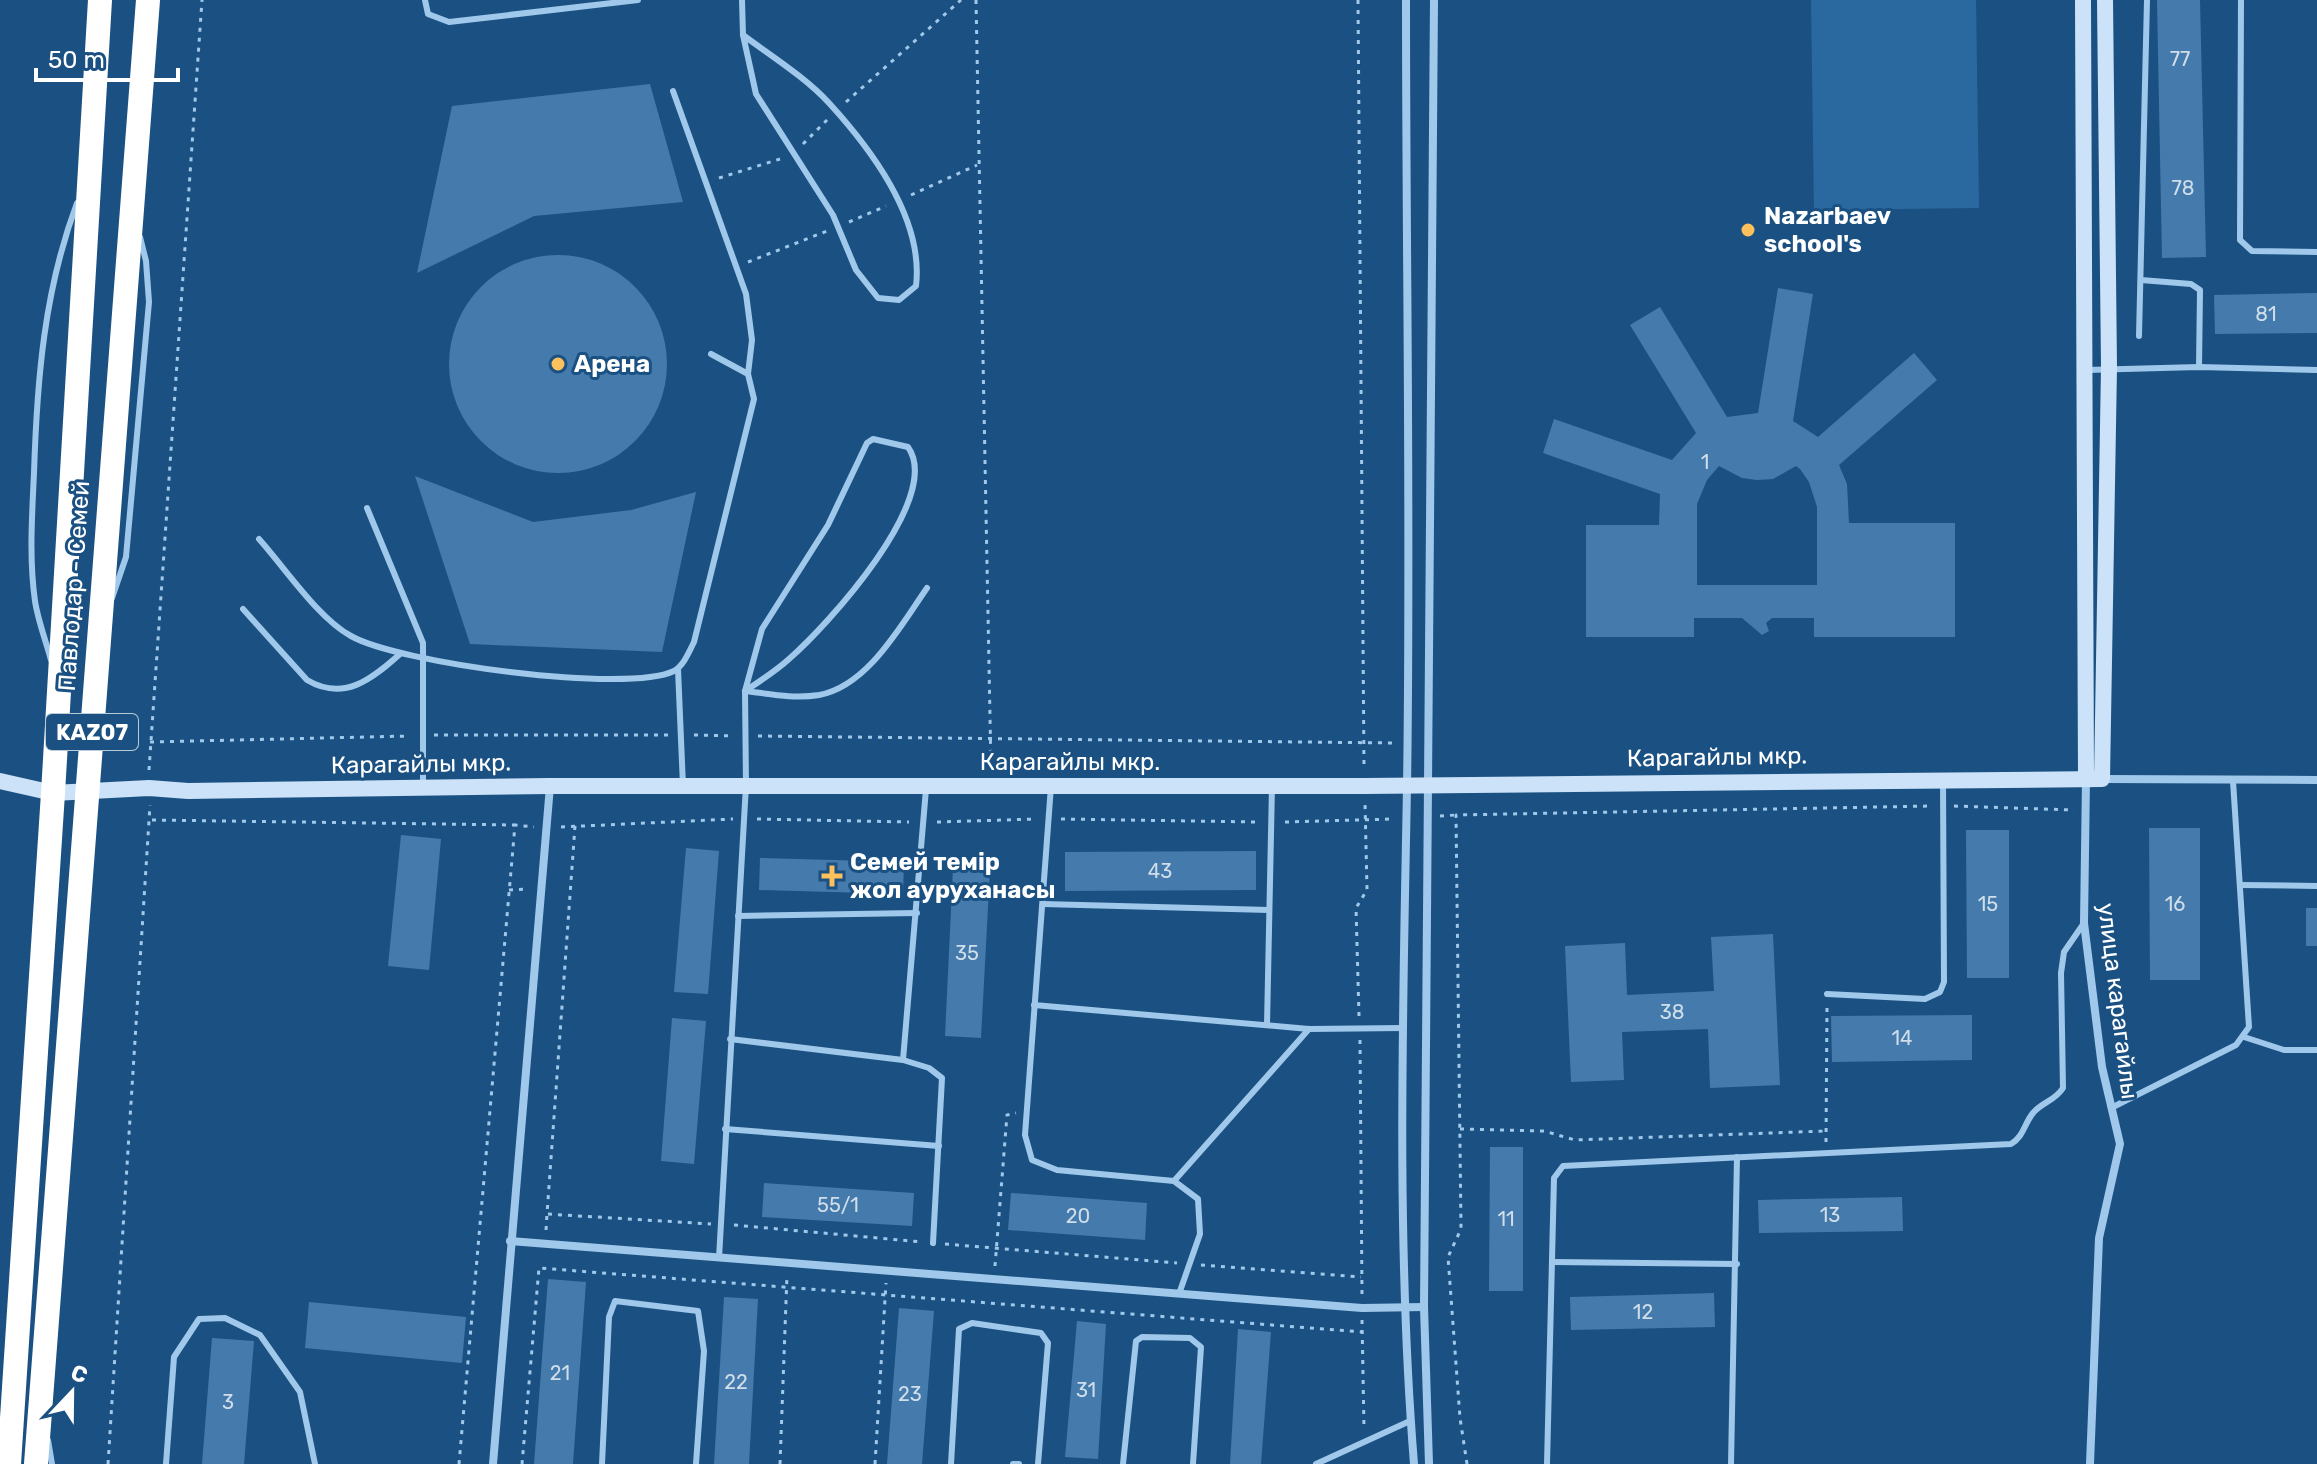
<svg xmlns="http://www.w3.org/2000/svg" width="2317" height="1464" viewBox="0 0 2317 1464" font-family="Rubik,sans-serif">
  <style>
    .green { fill: #2a699f }
    .building { fill: #447bac; fill-rule: evenodd }
    .lines { fill: none; stroke-linecap: round; stroke-linejoin: round }
    .path { stroke: #a0c8eb; stroke-width: 3; stroke-dasharray: 4 6; stroke-linecap: butt }
    .lane { stroke: #a0c8eb; stroke-width: 6 }
    .street { stroke: #a0c8eb; stroke-width: 8 }
    .secondary { stroke: #cbe2f8; stroke-width: 16 }
    .highway { stroke: #fff; stroke-width: 24 }
    .poi-dot { fill: #fcc15c; stroke: #1b5182; stroke-width: 3 }
    .labels { text-anchor: middle; dominant-baseline: central; stroke-width: 6; stroke-linejoin: round; paint-order: stroke }
    .number-label { font-size: 20px; fill: #d0deea }
    .shield { fill: #1b5182; stroke: #bbcbda; stroke-width: 2 }
    .shield-label { font-size: 22px; font-weight: bold; fill: #fff }
    .poi-label { font-size: 24px; font-weight: bold; fill: #fff; stroke: #1b5182; text-anchor: start }
    .street-label { font-size: 24px; fill: #fff; stroke: #1b5182 }
  </style>
  <rect width="100%" height="100%" fill="#1b5182"/>
  <path class="green" d="M1811 0H1976L1979 208 1814 210Z"/>
  <g class="building">
    <path d="M2157 0H2200L2206 257 2162 258Z"/>
    <path d="M650 84 683 202 534 216 417 273 452 106Z"/>
    <circle cx="558" cy="364" r="109"/>
    <path d="M1778 288 1813 294 1793 421 1818 437 1914 353 1937 380 1839 465 1847 484 1849 523H1955V637H1814V618H1772L1766 623 1769 631 1762 635 1742 618H1694V637H1586V525H1659L1660 494 1543 453 1554 419 1672 460 1696 433 1630 325 1660 307 1727 417 1758 413ZM1719 466 1742 478 1757 480 1773 479 1796 466 1800 469 1809 482 1817 507V585H1697V504L1707 480Z"/>
    <path d="M2317 293V333L2215 334 2214 295Z"/>
    <path d="M415 476 533 522 631 510 696 492 662 652 470 644Z"/>
    <path d="M2149 828H2200V980H2150Z"/>
    <path d="M1966 830H2009V978H1967Z"/>
    <path d="M401 835 441 839 429 970 388 966Z"/>
    <path d="M686 848 719 851 708 994 674 992Z"/>
    <path d="M1256 851V890L1065 891V852Z"/>
    <path d="M760 858 904 862 903 894 759 890Z"/>
    <path d="M953 868 990 870 981 1038 945 1036Z"/>
    <rect x="2306" y="908" width="11" height="38"/>
    <path d="M1773 934 1780 1085 1710 1088 1708 1029 1622 1032 1624 1080 1571 1082 1565 946 1625 943 1627 995 1714 991 1711 937Z"/>
    <path d="M1972 1015V1060L1832 1062 1831 1016Z"/>
    <path d="M672 1018 706 1021 694 1164 661 1161Z"/>
    <path d="M1490 1147H1523V1291H1489Z"/>
    <path d="M764 1183 914 1193 912 1226 762 1217Z"/>
    <path d="M1011 1193 1147 1203 1145 1240 1008 1230Z"/>
    <path d="M1902 1197 1903 1231 1759 1233 1758 1200Z"/>
    <path d="M548 1279 586 1282 573 1464H534Z"/>
    <path d="M1714 1293 1715 1327 1571 1330 1570 1297Z"/>
    <path d="M724 1297 758 1299 749 1464H714Z"/>
    <path d="M309 1302 466 1317 462 1363 305 1348Z"/>
    <path d="M899 1308 934 1311 922 1464H887Z"/>
    <path d="M1077 1321 1106 1324 1098 1459 1065 1457Z"/>
    <path d="M1238 1329 1271 1332 1261 1464H1230Z"/>
    <path d="M212 1338 254 1341 244 1464H202Z"/>
  </g>
  <g class="lines">
    <g class="path">
      <path d="M976 0 991 768"/>
      <path d="M1358 0 1364 768"/>
      <path d="M846 102 961 0"/>
      <path d="M803 144 829 118"/>
      <path d="M719 178 780 159"/>
      <path d="M911 195 977 165"/>
      <path d="M849 222 886 206"/>
      <path d="M748 262 827 231"/>
      <path d="M434 735H670"/>
      <path d="M694 735 734 736"/>
      <path d="M758 736 1394 743"/>
      <path d="M150 742 410 736"/>
      <path d="M149 770 202 0"/>
      <path d="M1954 806 2074 810"/>
      <path d="M1440 816 1456 815"/>
      <path d="M757 819 909 822"/>
      <path d="M1061 819 1257 822"/>
      <path d="M152 820 515 825"/>
      <path d="M937 822 1037 819"/>
      <path d="M1285 822 1393 819"/>
      <path d="M575 826 547 1214 711 1224"/>
      <path d="M561 827 733 819"/>
      <path d="M509 890 529 889"/>
      <path d="M1359 1016 1356 908 1367 890 1365 803"/>
      <path d="M1360 1040 1362 1296"/>
      <path d="M1460 1129 1544 1131 1575 1140 1826 1131"/>
      <path d="M1826 1142 1827 1005"/>
      <path d="M734 1225 922 1242"/>
      <path d="M546 1230 547 1214"/>
      <path d="M945 1244 1177 1263"/>
      <path d="M1201 1265 1361 1277"/>
      <path d="M995 1266 1007 1115 1016 1113"/>
      <path d="M1362 1320 1364 1428"/>
      <path d="M108 1464 150 805"/>
      <path d="M459 1464 515 825 534 827"/>
      <path d="M522 1464 539 1268 1362 1332"/>
      <path d="M780 1464 787 1275"/>
      <path d="M875 1464 886 1283"/>
      <path d="M1467 1464 1460 1418 1448 1257 1461 1229 1456 815 1930 806"/>
    </g>
    <g class="lane">
      <path d="M425 0 428 14 449 22 638 0"/>
      <path d="M742 0 743 35 756 94 833 215 856 270 878 298 899 300 916 286C924 219 872 150 829 103 805 77 771 56 743 35"/>
      <path d="M2241 0 2240 240 2252 251 2317 252"/>
      <path d="M673 91 746 294 752 340 748 374"/>
      <path d="M2141 280 2191 284 2200 290 2199 367"/>
      <path d="M2139 336 2147 0"/>
      <path d="M2087 370 2199 367 2317 370"/>
      <path d="M367 508 423 643V784"/>
      <path d="M259 539C285 568 318 618 351 636 398 663 626 694 674 671 684 665 689 652 694 642L754 399 748 374 711 354"/>
      <path d="M112 598 126 557 149 302 146 261 140 237"/>
      <path d="M243 609 307 680C344 702 372 679 400 654"/>
      <path d="M51 660C46 641 38 621 35 601 29 559 32 516 34 473 37 380 44 291 77 203"/>
      <path d="M678 669 683 786"/>
      <path d="M745 691C770 694 794 699 819 695 868 686 901 625 927 588"/>
      <path d="M1051 786 1025 1135 1032 1160 1057 1170 1174 1181 1309 1029"/>
      <path d="M2240 885 2317 886"/>
      <path d="M1043 904 1269 910"/>
      <path d="M738 916 917 913"/>
      <path d="M1827 994 1925 999 1940 992 1944 982 1943 782"/>
      <path d="M1034 1005 1309 1029 1403 1028"/>
      <path d="M1267 1025 1272 786"/>
      <path d="M2244 1037 2284 1050H2317"/>
      <path d="M730 1039 903 1060 929 1068 942 1078 933 1243"/>
      <path d="M903 1060 926 789"/>
      <path d="M2111 1108 2236 1045 2249 1027 2233 781"/>
      <path d="M725 1129 939 1146"/>
      <path d="M1174 1181 1198 1199 1200 1234 1179 1294"/>
      <path d="M719 1258 746 785 745 691 762 629 828 525 867 443 873 439 908 447C944 498 827 626 789 659 776 671 760 681 745 691"/>
      <path d="M1552 1262 1737 1264"/>
      <path d="M48 1440 52 1464"/>
      <path d="M166 1464 174 1357 199 1319 225 1318 260 1335 300 1392 315 1464"/>
      <path d="M602 1464 609 1317 615 1301 698 1311 704 1351 696 1464"/>
      <path d="M951 1464 959 1329 972 1323 1041 1333 1048 1343 1038 1464"/>
      <path d="M1013 1464H1019"/>
      <path d="M1123 1464 1136 1341 1142 1337 1190 1338 1201 1347 1193 1464"/>
      <path d="M1316 1464 1410 1421"/>
      <path d="M1547 1464 1554 1178 1563 1166 2011 1144C2024 1136 2024 1124 2033 1113 2042 1102 2055 1101 2063 1088L2061 973 2064 952 2084 923"/>
      <path d="M1731 1464 1737 1157"/>
    </g>
    <g class="street">
      <path d="M1406 0C1406 262 1411 525 1407 787 1403 1012 1396 1239 1414 1464"/>
      <path d="M2086 779 2084 923 2102 1067 2120 1144 2099 1238 2090 1464"/>
      <path d="M2102 779 2317 780"/>
      <path d="M510 1241 1362 1308 1424 1307"/>
      <path d="M493 1464 550 786"/>
      <path d="M1429 1464 1424 1307 1434 0"/>
    </g>
    <g class="secondary">
      <path d="M2083 0 2086 779"/>
      <path d="M0 781 53 793 149 788 188 791 550 786H1364L2102 779 2109 367 2105 0"/>
    </g>
    <g class="highway">
      <path d="M9 1464 53 793 100 0"/>
      <path d="M36 1464 148 0"/>
    </g>
  </g>
  <g class="poi-dot">
    <circle cx="1748" cy="230" r="8"/>
    <circle cx="558" cy="364" r="8"/>
    <path d="M828 864h8v8h8v8h-8v8h-8v-8h-8v-8h8z"/>
  </g>
  <g class="labels">
    <g class="number-label">
      <text x="2180" y="59">77</text>
      <text x="2183" y="188">78</text>
      <text x="2266" y="314">81</text>
      <text x="1705" y="462">1</text>
      <text x="1160" y="871">43</text>
      <text x="1988" y="904">15</text>
      <text x="2175" y="904">16</text>
      <text x="967" y="953">35</text>
      <text x="1672" y="1012">38</text>
      <text x="1902" y="1038">14</text>
      <text x="838" y="1205">55/1</text>
      <text x="1830" y="1215">13</text>
      <text x="1078" y="1216">20</text>
      <text x="1506" y="1219">11</text>
      <text x="1643" y="1312">12</text>
      <text x="560" y="1373">21</text>
      <text x="736" y="1382">22</text>
      <text x="1086" y="1390">31</text>
      <text x="910" y="1394">23</text>
      <text x="228" y="1402">3</text>
    </g>
    <rect class="shield" x="46" y="714" width="92" height="36" rx="6"/>
    <g class="shield-label">
      <text x="92" y="732">KAZ07</text>
    </g>
    <g class="poi-label">
      <text x="1764" y="216">Nazarbaev<tspan x="1764" dy="28">school's</tspan></text>
      <text x="574" y="364">Арена</text>
      <text x="850" y="862">Семей темір<tspan x="850" dy="28">жол ауруханасы</tspan></text>
    </g>
    <g class="street-label">
      <text transform="translate(74 586) rotate(-86)">Павлодар - Семей</text>
      <text transform="translate(1717 757) rotate(-1)">Карагайлы мкр.</text>
      <text x="1070" y="762">Карагайлы мкр.</text>
      <text transform="translate(421 764) rotate(-1)">Карагайлы мкр.</text>
      <text transform="translate(2118 1001) rotate(83)">улица карагайлы</text>
    </g>
  </g>
  <g transform="translate(72 1392) rotate(22)" stroke="#1b5182" stroke-width="6" paint-order="stroke">
  <path d="M0-6L14 30L0 20L-14 30Z" fill="#ffffff"/>
  <text y="-12" font-size="22" font-weight="bold" text-anchor="middle" fill="#ffffff">С</text>
  </g>
  <path d="M36 68v12h142v-12" fill="none" stroke="#ffffff" stroke-width="4"/>
  <text x="48" y="68" font-size="24" fill="#ffffff" stroke="#1b5182" stroke-width="6" paint-order="stroke">50 m</text>
</svg>
